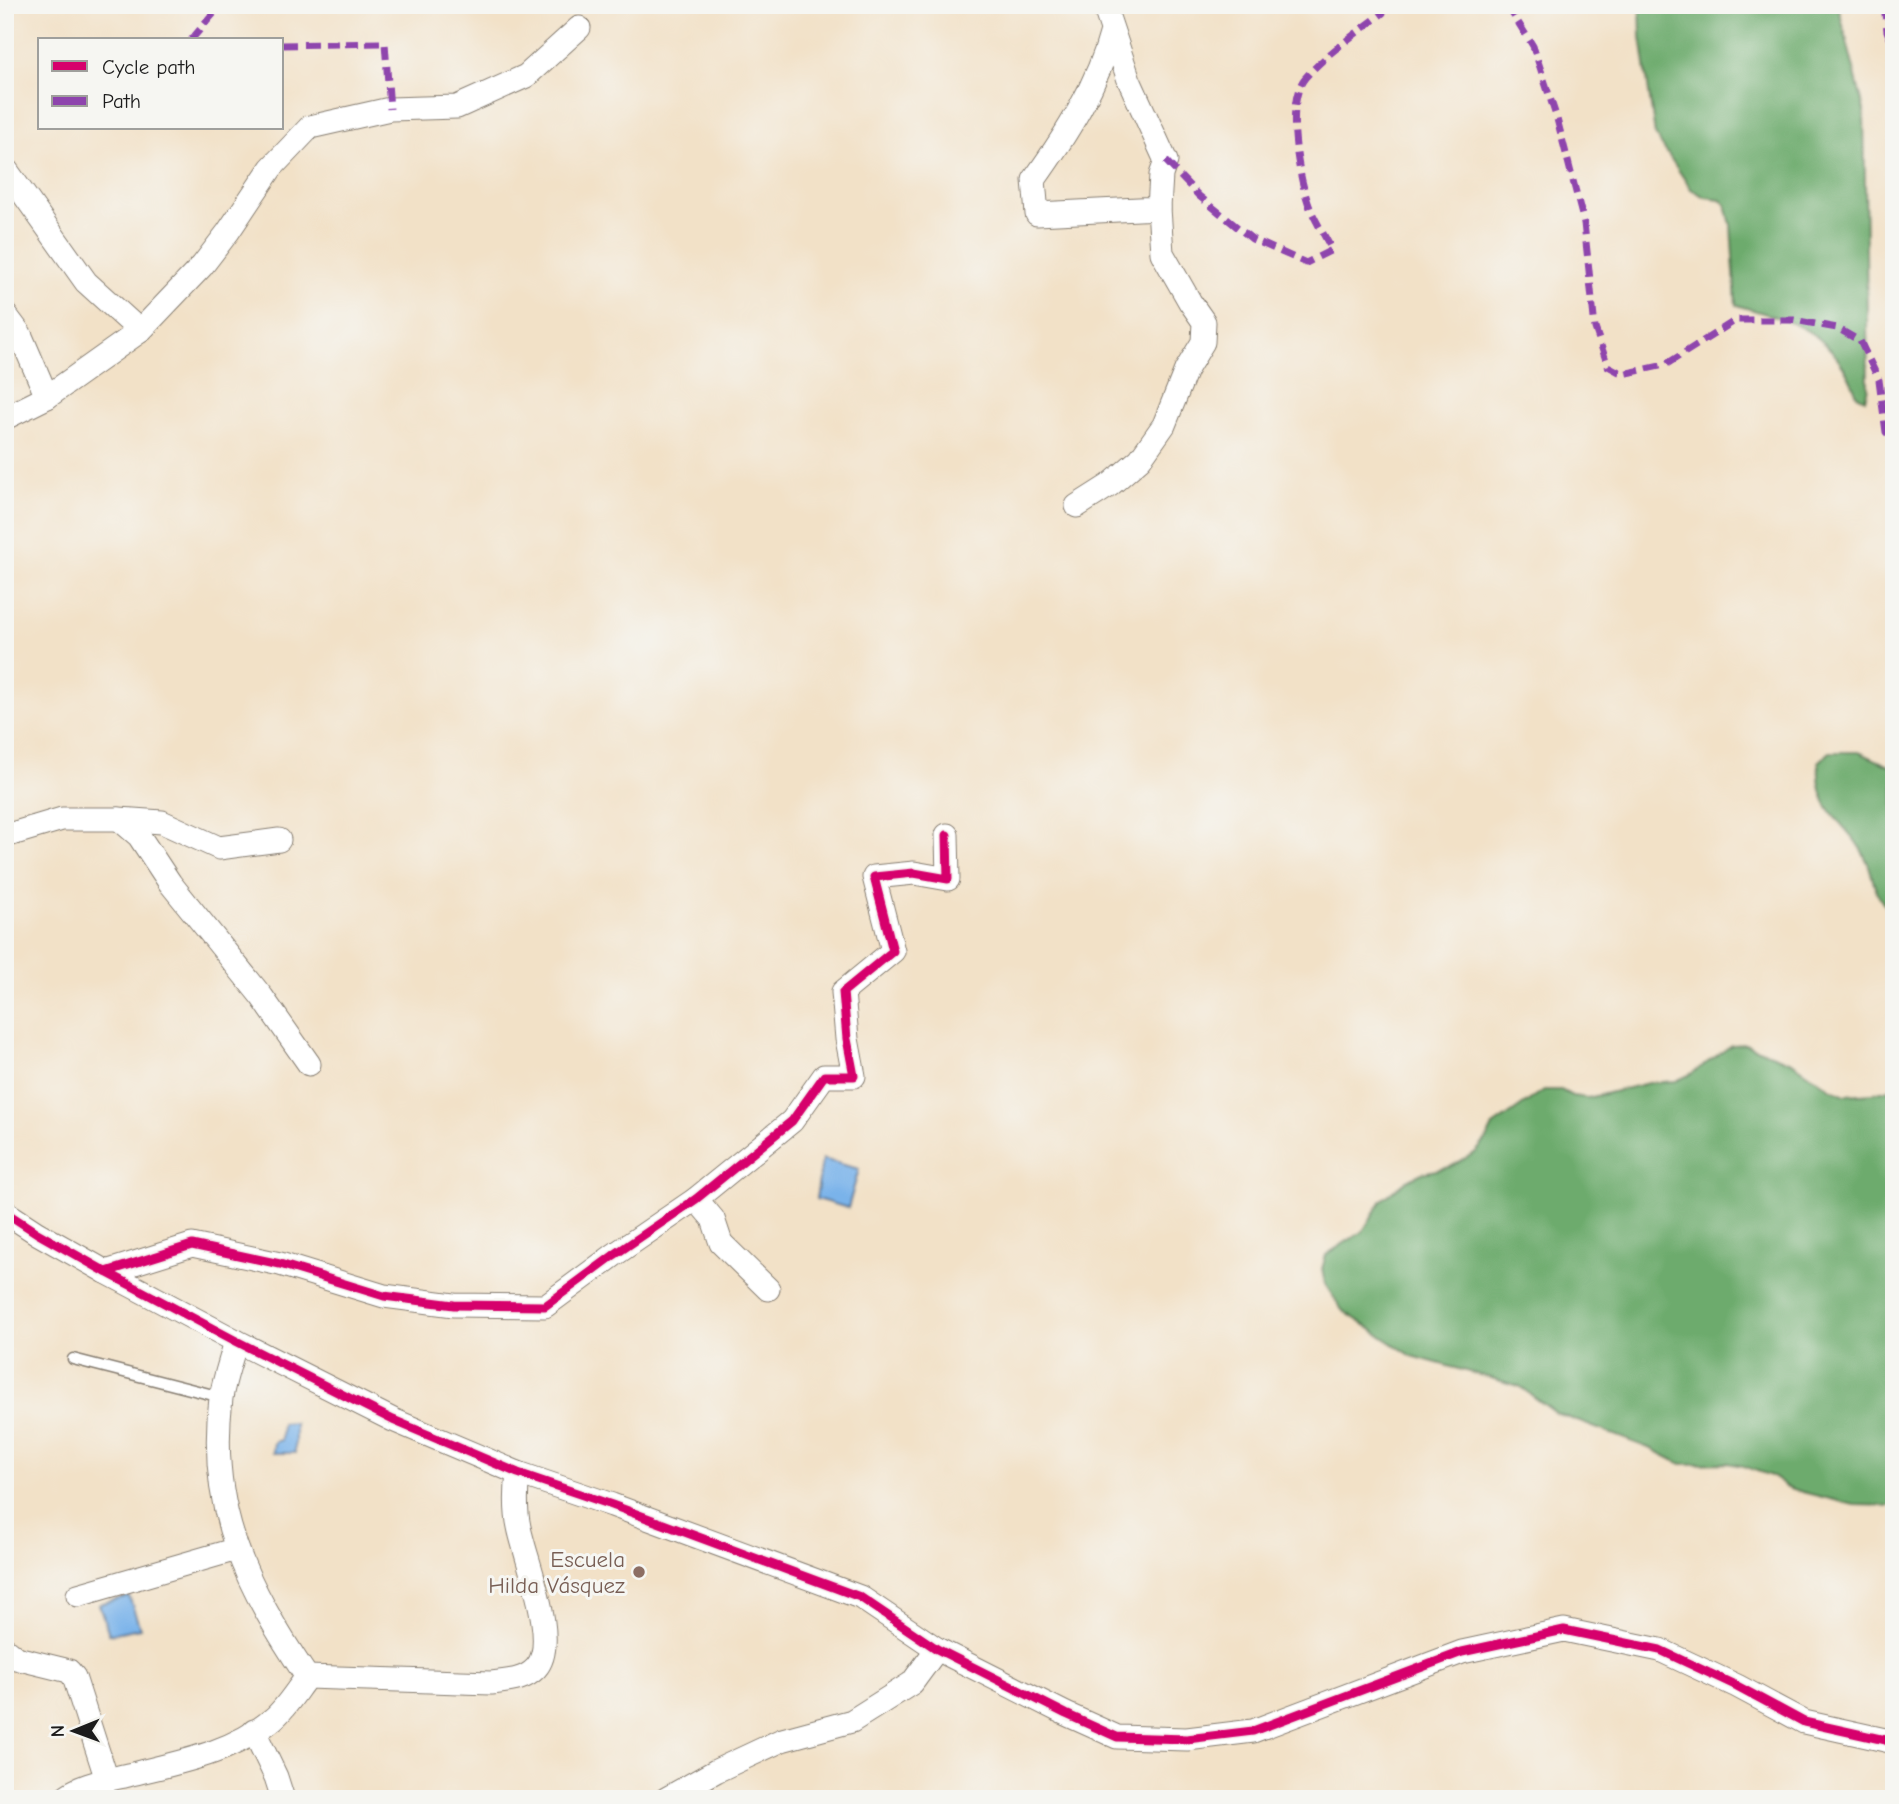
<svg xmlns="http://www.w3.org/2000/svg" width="1899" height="1804" viewBox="0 0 1899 1804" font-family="'Comic Neue',sans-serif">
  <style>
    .forest { fill: #6dab6d; stroke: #446444; stroke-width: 2 }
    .water { fill: #7ab3ea; stroke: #4b6883; stroke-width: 2 }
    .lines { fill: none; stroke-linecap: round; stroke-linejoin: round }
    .service-casing { stroke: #877e72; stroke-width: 13 }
    .minor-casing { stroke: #877e72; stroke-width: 25 }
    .service { stroke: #fff; stroke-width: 10 }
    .minor { stroke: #fff; stroke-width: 23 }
    .quiet { stroke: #8e44ad; stroke-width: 7; stroke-dasharray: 14 7; stroke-linecap: butt }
    .cycleway-casing { stroke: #f6f6f2; stroke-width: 13 }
    .cycleway { stroke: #d6006c; stroke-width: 9 }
    .education-dot { fill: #8d6e63; stroke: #f6f6f2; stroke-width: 2.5 }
    .labels { text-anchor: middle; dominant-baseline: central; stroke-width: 6; stroke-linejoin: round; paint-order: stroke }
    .education-label { font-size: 23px; fill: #785e54; stroke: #f6f6f2; text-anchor: end }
  </style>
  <rect width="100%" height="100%" fill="#f6f6f2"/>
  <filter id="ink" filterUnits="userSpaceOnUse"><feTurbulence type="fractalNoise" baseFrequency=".0143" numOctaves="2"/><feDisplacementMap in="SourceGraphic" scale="14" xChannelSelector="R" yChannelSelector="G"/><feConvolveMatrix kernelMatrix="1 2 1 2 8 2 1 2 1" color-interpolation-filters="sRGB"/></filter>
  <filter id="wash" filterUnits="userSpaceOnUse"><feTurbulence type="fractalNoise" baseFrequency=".00686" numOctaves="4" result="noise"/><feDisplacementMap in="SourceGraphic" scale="28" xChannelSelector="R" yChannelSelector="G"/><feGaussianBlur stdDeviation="1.57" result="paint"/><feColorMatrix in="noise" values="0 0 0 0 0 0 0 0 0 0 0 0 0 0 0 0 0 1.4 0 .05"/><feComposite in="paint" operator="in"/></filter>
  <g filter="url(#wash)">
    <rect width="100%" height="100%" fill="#f2e1c7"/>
    <g class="forest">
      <path d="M1640 5H1838L1864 110 1868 387 1865 399 1857 395C1834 332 1796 322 1736 305L1731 225 1726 205 1720 199 1705 197 1691 189 1655 135 1641 37Z"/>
      <path d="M1830 752H1859L1894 768V920C1888 911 1881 902 1877 892 1872 882 1872 871 1867 861 1850 821 1815 817 1819 762Z"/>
      <path d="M1745 1044 1792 1062 1830 1088 1845 1095 1873 1093 1894 1088V1506L1854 1505 1802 1492 1785 1486 1771 1476 1743 1466 1728 1463 1681 1464 1654 1450 1556 1413 1519 1386 1412 1356 1342 1310 1325 1284 1322 1269 1326 1255 1363 1231 1382 1200 1407 1180 1422 1173 1450 1167 1476 1152 1486 1140 1493 1126 1544 1090H1561L1572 1096 1588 1098 1648 1083 1676 1081 1691 1074 1732 1045Z"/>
    </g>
    <g class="water">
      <path d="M822 1159 859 1169 848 1208 816 1199Z"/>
      <path d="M295 1423V1453H273L274 1442 281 1440 282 1424Z"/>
      <path d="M129 1596 140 1628 109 1634 99 1604Z"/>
    </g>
  </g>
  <g filter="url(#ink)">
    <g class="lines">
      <defs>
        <path id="service" d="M73 1359 221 1397"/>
        <g id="minor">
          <path d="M1104 5 1129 80 1166 161 1161 175 1159 208 1037 214 1034 180C1066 135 1098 85 1112 31"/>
          <path d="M5 168 86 282 140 331"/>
          <path d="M5 314 20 334 47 397"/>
          <path d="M5 418 47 397 140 331 202 266 228 232 271 168 310 127 390 109 457 107 526 76 579 28"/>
          <path d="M1077 506 1110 485 1140 459 1164 425 1186 370 1203 342 1204 322 1190 302 1162 253 1159 208"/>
          <path d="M119 819 139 836 170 883 262 997 309 1064"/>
          <path d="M5 836 62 819H119L162 822 219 848 279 840"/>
          <path d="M696 1199 713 1219 721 1243 768 1289"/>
          <path d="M5 1212 37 1233 106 1272 236 1341 393 1420 518 1473 612 1505 860 1597 937 1649 1066 1714 1117 1737 1187 1739 1253 1731 1462 1652 1564 1630 1660 1650 1737 1686 1804 1722 1894 1742"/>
          <path d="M106 1272 192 1245 280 1264 384 1296 454 1305 545 1306 614 1255 696 1199 792 1121 824 1076H854L847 1039 843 992 893 951 874 877 914 873 948 879 947 835"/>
          <path d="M236 1341C231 1360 224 1379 221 1398 207 1511 247 1587 307 1677"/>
          <path d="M78 1595 237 1549"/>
          <path d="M5 1649 16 1658 69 1671 74 1677 107 1780"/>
          <path d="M254 1731 276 1777 283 1799"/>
          <path d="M63 1799C79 1784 108 1780 128 1775 180 1762 230 1754 273 1719 286 1708 296 1691 307 1677L491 1683C507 1681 524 1681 536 1668 560 1642 525 1559 519 1527 515 1509 516 1491 518 1473"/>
          <path d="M666 1799 716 1771 782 1740 852 1721 912 1683 937 1649"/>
        </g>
      </defs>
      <use href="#service" class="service-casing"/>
      <use href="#minor" class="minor-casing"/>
      <use href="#service" class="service"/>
      <use href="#minor" class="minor"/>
      <g class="quiet">
        <path d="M1507 5 1533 46 1557 119 1584 223 1595 328 1608 366 1623 374 1665 365 1736 320H1794L1837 328 1860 341 1879 380 1886 432 1894 440"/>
        <path d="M1884 5 1887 31 1894 48"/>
        <path d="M191 40 221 5"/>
        <path d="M282 45 385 43 390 109"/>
        <path d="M1166 161 1199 196 1252 239 1306 263 1332 250C1325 236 1316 222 1310 208 1299 179 1284 103 1305 78 1327 53 1357 33 1383 13L1389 5"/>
      </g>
      <defs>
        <g id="cycleway">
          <path d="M5 1212 37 1233 106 1272 236 1341 393 1420 518 1473 612 1505 860 1597 937 1649 1066 1714 1117 1737 1187 1739 1253 1731 1462 1652 1564 1630 1660 1650 1737 1686 1804 1722 1894 1742"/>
          <path d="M106 1272 192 1245 280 1264 384 1296 454 1305 545 1306 614 1255 696 1199 792 1121 824 1076H854L847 1039 843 992 893 951 874 877 914 873 948 879 947 835"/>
        </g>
      </defs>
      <use href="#cycleway" class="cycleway-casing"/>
      <use href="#cycleway" class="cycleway"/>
    </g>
  </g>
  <circle class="education-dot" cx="639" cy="1572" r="7"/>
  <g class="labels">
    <g class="education-label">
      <text x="625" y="1559">Escuela<tspan x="625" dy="26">Hilda Vásquez</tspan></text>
    </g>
  </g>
  <rect width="1899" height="1804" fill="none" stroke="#f6f6f2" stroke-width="28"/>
  <rect x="38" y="38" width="245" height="91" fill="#f6f6f2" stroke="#9f9f9c" stroke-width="2"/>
  <rect x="52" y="61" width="35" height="10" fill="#d6006c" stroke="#9f9f9c" stroke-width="2"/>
  <text x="102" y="74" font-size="21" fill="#1c1c1c">Cycle path</text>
  <rect x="52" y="96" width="35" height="10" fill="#8e44ad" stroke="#9f9f9c" stroke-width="2"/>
  <text x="102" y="108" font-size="21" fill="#1c1c1c">Path</text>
  <g transform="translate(74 1731) rotate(269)" stroke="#f6f6f2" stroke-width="5" paint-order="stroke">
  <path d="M0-5L12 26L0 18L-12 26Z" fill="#1c1c1c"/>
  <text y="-10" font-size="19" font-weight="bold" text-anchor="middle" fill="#1c1c1c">N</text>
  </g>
</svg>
